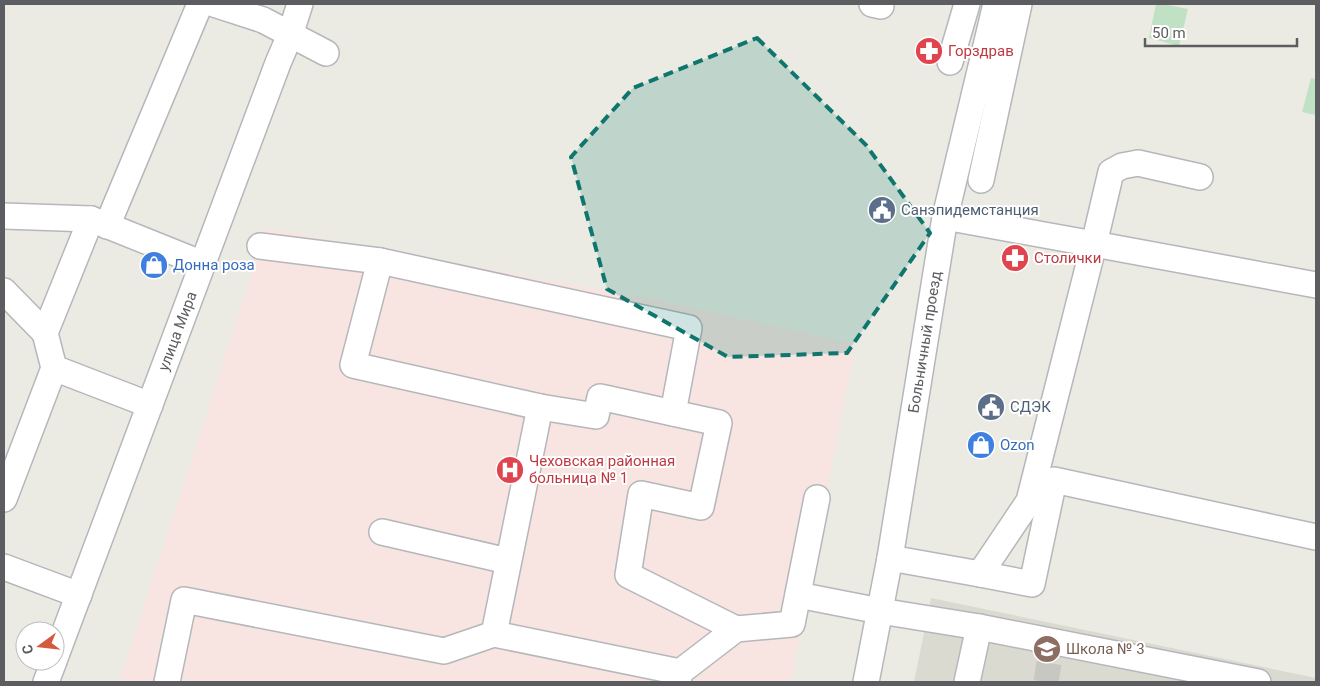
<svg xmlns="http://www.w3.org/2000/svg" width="1320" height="686" viewBox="0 0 1320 686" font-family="Roboto,sans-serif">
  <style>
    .education { fill: #dbdad1 }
    .medical { fill: #f8e4e0 }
    .green { fill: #c1e1c4 }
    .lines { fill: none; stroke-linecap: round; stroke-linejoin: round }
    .minor-tunnel { stroke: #c8c8c2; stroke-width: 25; stroke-dasharray: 25 12; stroke-linecap: butt }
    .minor-casing { stroke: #b5b7bb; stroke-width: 28 }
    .minor { stroke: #fff; stroke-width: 25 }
    .marked { fill: #0f766e; fill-opacity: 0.2; stroke: #0f766e; stroke-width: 4; stroke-dasharray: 10 6; stroke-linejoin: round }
    .labels { text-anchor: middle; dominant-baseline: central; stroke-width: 4; stroke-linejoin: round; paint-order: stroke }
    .health-label { font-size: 15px; fill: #be3a42; stroke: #fff; text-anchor: start }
    .service-label { font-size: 15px; fill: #4e5e75; stroke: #fff; text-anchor: start }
    .shop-label { font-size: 15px; fill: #366cbe; stroke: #fff; text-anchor: start }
    .street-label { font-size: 15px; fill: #5b5d61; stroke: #fff }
    .education-label { font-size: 15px; fill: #785e54; stroke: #fff; text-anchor: start }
  </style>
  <rect width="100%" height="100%" fill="#ecebe3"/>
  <path class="education" d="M931 598 1316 678V682H914Z"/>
  <path class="medical" d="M266 228 658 300 855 344 791 682H119L253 271Z"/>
  <g class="green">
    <path d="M1156 4H1163L1188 9 1179 46 1149 38Z"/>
    <path d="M1311 78 1316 79V115L1302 112Z"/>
  </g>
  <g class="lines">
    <path class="minor-tunnel" d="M1046 682 1049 663"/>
    <defs>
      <g id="minor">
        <path d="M214 4 263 20 326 53"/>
        <path d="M872 4 881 6"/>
        <path d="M950 62 967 4"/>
        <path d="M1200 177 1138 163 1122 166 1111 172 1094 244 1316 285"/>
        <path d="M981 180 1019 4"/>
        <path d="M4 216 91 219 203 264"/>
        <path d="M107 226 200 4"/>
        <path d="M260 246 380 261 689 328 673 413 600 397 596 416 540 407"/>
        <path d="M380 261 353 365 540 407 494 634"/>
        <path d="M4 291 45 333"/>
        <path d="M54 368 45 333 91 219"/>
        <path d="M673 413 719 423 701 507 641 494 628 575 736 629"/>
        <path d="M4 499 54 368 150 405"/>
        <path d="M382 532 508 561"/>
        <path d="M890 558 980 574 1029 501 1094 244 945 217"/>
        <path d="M4 567 79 595"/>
        <path d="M980 574 1032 584 1054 480 1316 537"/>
        <path d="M798 595 880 611 979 627 1258 682"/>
        <path id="s1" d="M55 658 278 63 290 35 300 4"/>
        <path d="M46 682 54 661"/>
        <path d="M167 682 184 600 444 651 494 634 680 672"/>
        <path d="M678 682 680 672 736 629 792 624 817 498"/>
        <path id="s2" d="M866 682 890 558 945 217 996 4"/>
        <path d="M967 682 979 627"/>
      </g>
    </defs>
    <use href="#minor" class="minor-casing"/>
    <use href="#minor" class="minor"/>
  </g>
  <path class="marked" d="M757 38 866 145 930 233 847 353 728 357 607 289 571 157 633 88Z"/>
  <defs>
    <symbol id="pharmacy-disc" viewBox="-11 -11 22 22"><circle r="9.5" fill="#e0444e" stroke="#fff"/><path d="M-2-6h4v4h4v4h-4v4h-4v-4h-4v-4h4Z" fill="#fff"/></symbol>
    <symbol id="civic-disc" viewBox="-11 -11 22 22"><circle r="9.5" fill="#5c6f8a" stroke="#fff"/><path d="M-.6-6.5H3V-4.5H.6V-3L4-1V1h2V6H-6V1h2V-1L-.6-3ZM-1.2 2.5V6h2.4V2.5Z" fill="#fff"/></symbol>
    <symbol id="shop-disc" viewBox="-11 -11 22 22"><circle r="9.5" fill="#3f7fe0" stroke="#fff"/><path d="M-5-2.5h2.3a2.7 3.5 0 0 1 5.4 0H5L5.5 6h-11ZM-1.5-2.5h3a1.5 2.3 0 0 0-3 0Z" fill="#fff"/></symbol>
    <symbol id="hospital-disc" viewBox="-11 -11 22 22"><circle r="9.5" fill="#e0444e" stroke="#fff"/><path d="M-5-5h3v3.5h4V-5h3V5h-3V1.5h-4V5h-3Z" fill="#fff"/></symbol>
    <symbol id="school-disc" viewBox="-11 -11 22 22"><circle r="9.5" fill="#8d6e63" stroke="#fff"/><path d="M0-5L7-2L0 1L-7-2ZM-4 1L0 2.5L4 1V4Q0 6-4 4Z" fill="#fff"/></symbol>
  </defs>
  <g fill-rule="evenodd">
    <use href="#pharmacy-disc" x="913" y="35" width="32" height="32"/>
    <use href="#civic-disc" x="866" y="194" width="32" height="32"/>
    <use href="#pharmacy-disc" x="999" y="242" width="32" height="32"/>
    <use href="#shop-disc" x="138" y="249" width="32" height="32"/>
    <use href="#civic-disc" x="975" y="391" width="32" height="32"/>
    <use href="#shop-disc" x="965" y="429" width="32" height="32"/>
    <use href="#hospital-disc" x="494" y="454" width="32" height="32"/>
    <use href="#school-disc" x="1031" y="633" width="32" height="32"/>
  </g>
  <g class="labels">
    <g class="health-label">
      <text x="948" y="51">Горздрав</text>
      <text x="1034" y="258">Столички</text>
      <text x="529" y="461">Чеховская районная<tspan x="529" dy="17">больница № 1</tspan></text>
    </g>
    <g class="service-label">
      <text x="901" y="210">Санэпидемстанция</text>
      <text x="1010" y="407">СДЭК</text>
    </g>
    <g class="shop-label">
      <text x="173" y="265">Донна роза</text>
      <text x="1000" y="445">Ozon</text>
    </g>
    <g class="street-label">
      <text stroke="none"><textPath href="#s1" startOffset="349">улица Мира</textPath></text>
      <text stroke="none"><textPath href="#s2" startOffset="345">Больничный проезд</textPath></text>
    </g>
    <g class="education-label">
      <text x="1066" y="649">Школа № 3</text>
    </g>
  </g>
  <rect width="1320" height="686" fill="none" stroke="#5b5d61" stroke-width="10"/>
  <g transform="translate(40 646) rotate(255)"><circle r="24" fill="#ffffff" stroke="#bdbec0"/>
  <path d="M0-4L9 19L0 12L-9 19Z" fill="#d5593f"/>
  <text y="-8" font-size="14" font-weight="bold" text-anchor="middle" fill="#5b5d61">С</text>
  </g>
  <path d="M1145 38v8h152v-8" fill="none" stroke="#5b5d61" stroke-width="2.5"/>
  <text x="1152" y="38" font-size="15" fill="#5b5d61" stroke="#ffffff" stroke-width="4" paint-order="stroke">50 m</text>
</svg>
